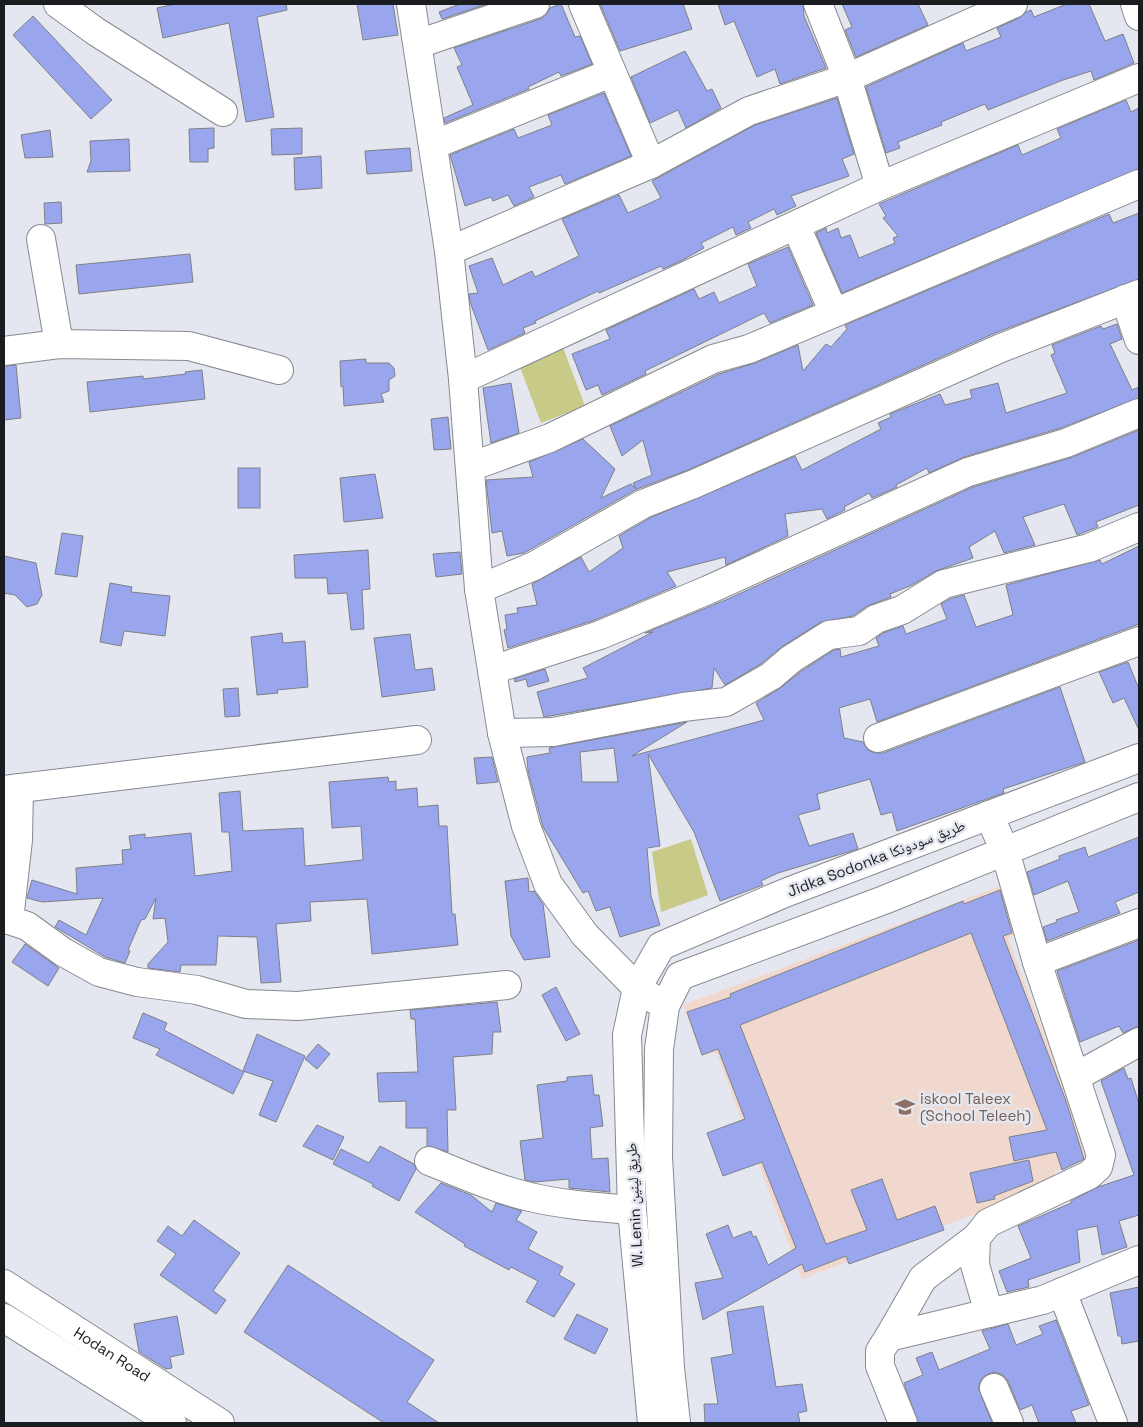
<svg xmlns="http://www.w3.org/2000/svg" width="1143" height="1427" viewBox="0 0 1143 1427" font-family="'Space Grotesk','Noto Naskh Arabic',sans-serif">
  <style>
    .education { fill: #f0d8cf }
    .green { fill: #c7cb87 }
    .building { fill: #99a6ed; stroke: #7e8087; fill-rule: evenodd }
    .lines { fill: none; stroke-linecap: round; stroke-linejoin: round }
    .minor-casing { stroke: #878991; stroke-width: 30 }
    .major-casing { stroke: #878991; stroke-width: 30 }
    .minor { stroke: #fff; stroke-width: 28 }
    .major { stroke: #fff; stroke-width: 28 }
    .labels { text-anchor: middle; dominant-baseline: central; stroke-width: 5; stroke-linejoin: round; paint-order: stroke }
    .street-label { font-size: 15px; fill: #1b1c1f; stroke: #e5e7f0 }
    .education-label { font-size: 15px; fill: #785e54; stroke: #e5e7f0; text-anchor: start }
  </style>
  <rect width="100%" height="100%" fill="#e5e7f0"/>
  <path class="education" d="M1003 885 1022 933 1008 938 1091 1158 1054 1172 1058 1183 802 1279 716 1052 702 1056 683 1005Z"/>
  <g class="green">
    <path d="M561 342 585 406 541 423 517 359Z"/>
    <path d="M691 839 708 895 661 912 652 852Z"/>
  </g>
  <g class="building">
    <path d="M175 4H286L287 10 257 17 274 117 246 122 229 23 163 38 157 8Z"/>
    <path d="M357 4H393L398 35 363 40Z"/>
    <path d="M460 4H487L442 19 439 12Z"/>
    <path d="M561 4 575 37 580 36 592 64 561 76 559 72 528 87 529 89 445 123 444 118 473 105 457 67 462 65 454 48 540 19 546 15 550 8Z"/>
    <path d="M600 4H683L692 29 620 51Z"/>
    <path d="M718 4H803L804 16 826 68 780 84 775 69 757 77 734 21 725 25Z"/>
    <path d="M842 4H918L928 25 856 57 845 30 852 27Z"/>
    <path d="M1067 4H1089L1105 41 1123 34 1134 63 1094 80 1091 71 1063 80 988 110 985 104 941 122 942 125 898 142 900 148 886 153 866 87 963 43 966 51 1001 37 997 28 1019 18 1026 12 1031 10 1034 17Z"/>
    <path d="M33 16 112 100 91 119 13 35Z"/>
    <path d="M685 51 707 91 712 89 721 108 686 128 678 110 650 123 631 77Z"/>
    <path d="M604 93 631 156 565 184 561 175 529 187 534 197 514 206 508 195 493 201 491 197 465 206 450 155 514 129 518 138 552 125 548 115Z"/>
    <path d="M837 98 854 154 842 159 849 176 791 196 796 206 777 215 774 209 748 222 751 228 736 235 733 227 701 243 704 248 681 261 663 269 661 266 599 293 598 291 535 321 536 323 523 328 525 333 488 350 470 302 469 294 478 293 469 266 492 258 503 285 532 271 535 277 579 256 562 219 619 195 628 213 661 198 652 181 755 125Z"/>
    <path d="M1126 100 1131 112 1139 108V169L842 293 816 233 826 228 827 233 838 228 841 238 850 235 859 258 895 243 893 238 898 236 883 218 886 216 879 204 1018 145 1022 155 1061 138 1057 129Z"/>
    <path d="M214 128V148L208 149V162H190L189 129Z"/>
    <path d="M302 128V154L272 155 271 129Z"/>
    <path d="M50 130 53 157 25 158 21 135Z"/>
    <path d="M129 139 130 171 87 172 91 161 90 141Z"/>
    <path d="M410 148 412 171 367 174 365 151Z"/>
    <path d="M321 156 322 188 295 190 294 158Z"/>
    <path d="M61 202 62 223 45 224 44 203Z"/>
    <path d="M1139 213V279L995 333 688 470 637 489 524 553 507 556 502 531 492 533 486 480 533 477 529 462 583 439 615 469 601 498 631 484 636 489 633 483 652 475 643 440 622 456 610 426 719 374 755 363 798 345 803 371 826 344 831 347 847 329 845 325 1109 214 1113 223Z"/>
    <path d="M788 247 813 305 770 323 764 313 645 371 646 374 602 395 598 385 586 390 572 354 610 339 606 330 694 289 699 299 714 292 719 303 757 286 748 264Z"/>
    <path d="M190 254 193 282 79 294 76 265Z"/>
    <path d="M1117 324 1122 339 1110 344 1132 390 1139 387V398L1061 428 964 457 929 473 927 468 896 485 897 487 872 498 869 493 844 507 845 510 827 519 822 509 785 514 788 536 726 565 725 557 667 572 676 586 595 620 508 648 504 630 507 629 505 615 518 613 517 608 537 605 532 584 581 557 589 572 623 548 619 536 650 518 795 456 802 470 881 429 878 423 891 417 890 414 940 394 945 405 972 398 970 390 998 383 1006 413 1067 393 1051 355 1055 353 1052 345 1101 326 1103 329Z"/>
    <path d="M366 359V363H389L394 368 395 376 389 380V391L381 394 384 402 344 406 343 386 341 387 340 361Z"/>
    <path d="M16 365 21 418 4 420V366Z"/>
    <path d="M202 370 205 399 90 412 87 382 143 376V379L186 374 185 372Z"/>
    <path d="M511 383 519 433 491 443 483 388Z"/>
    <path d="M448 417 451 449 434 450 431 419Z"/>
    <path d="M1139 430V505L1096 522 1098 527 1077 535 1064 504 1023 517 1035 545 1004 553 995 531 969 547 973 558 936 571 912 585 890 594 891 597 867 606 853 616 821 622 783 646 762 663 725 685 714 668 712 688 544 717 537 692 588 678 583 668 653 632 645 633 728 599 973 487 1070 458Z"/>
    <rect x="238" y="468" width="22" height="40"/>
    <path d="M375 474 383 518 344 522 340 478Z"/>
    <path d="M62 533 83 536 77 577 55 574Z"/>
    <path d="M1139 546V624L877 722 870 699 839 708 844 738 863 742 868 750 875 753H883L1060 687 1085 762 1003 789 1004 793 897 831 892 812 881 815 870 779 817 794 820 809 798 815 809 846 853 833 858 849 778 873 761 881 763 885 720 901 694 832 648 754 660 846 647 848 651 896 660 925 620 937 610 907 596 911 588 891 583 893 543 827 528 771 527 757 550 753 549 748 687 722 632 756 764 720 756 703 779 689 800 672 834 650 840 649 841 657 879 646 876 638 883 633 903 626 906 634 947 619 941 604 950 599 964 595 976 627 1013 615 1006 585 1100 560 1102 564ZM614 748 618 782H582L580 752Z"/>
    <path d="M368 550 370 589 362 590 364 629 351 630 347 593 328 594 327 578H295L294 555Z"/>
    <path d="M460 552 462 574 436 577 433 554Z"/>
    <path d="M4 556 36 563 42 595 37 604 27 607 15 595 4 593Z"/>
    <path d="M110 583 132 587 131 592 170 596 165 636 124 631 121 646 100 642Z"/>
    <path d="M282 633 283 643 305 641 308 687 277 690 278 693 257 695 251 637Z"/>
    <path d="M410 634 415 670 432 668 435 690 382 697 374 638Z"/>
    <path d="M1128 662 1139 689V730L1124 698 1113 703 1099 672Z"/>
    <path d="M545 669 549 681 528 687 526 679 515 682 514 679Z"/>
    <path d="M238 688 240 716 225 717 223 689Z"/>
    <path d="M492 757 498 782 477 784 474 758Z"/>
    <path d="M388 777 389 782 396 781V790L417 788 418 807 438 805 439 826H447L452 914H455L458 945 372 954 367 899 310 902 311 921 276 924 281 982 261 983 257 937 218 936 216 965H181L180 972 148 968V964L168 942 165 918 153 919 156 898 145 919 141 920 128 950 130 951 125 963 105 957 55 927 59 920 86 935 103 898 42 902 27 898 32 880 77 894 76 868 123 864 122 850 131 849 129 836 145 834V838L191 833 195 876 232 871 229 832H222L219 793 240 791 243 831 303 828 305 866 363 860 361 826 332 828 329 782Z"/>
    <path d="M1139 837V892L1115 902 1120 913 1047 941 1043 927 1057 922 1056 920 1079 912 1068 881 1034 895 1027 872 1060 859 1059 856 1085 847 1088 857Z"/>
    <path d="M528 878 529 892 534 891 543 904 550 957 524 960 511 936 505 881Z"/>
    <path d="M1000 890 1012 933 1003 936 1066 1101 1084 1159 1062 1170 1056 1152 1014 1161 1009 1137 1047 1130 971 933 740 1025 826 1244 867 1230 851 1190 882 1179 897 1220 935 1206 944 1230 849 1264 846 1256 805 1272 802 1264 703 1320 695 1283 723 1278 706 1234 728 1225 733 1238 751 1231 753 1237 756 1236 768 1265 796 1248 762 1162 723 1176 707 1133 745 1119 718 1049 702 1055 687 1012 731 997 730 994 963 901 964 904Z"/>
    <path d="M1139 940V1026L1123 1033 1119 1026 1080 1042 1057 971Z"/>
    <path d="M25 944 59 968 48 986 12 962Z"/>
    <path d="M556 987 580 1034 566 1041 542 995Z"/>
    <path d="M497 1002 501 1032H493L492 1054 453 1057 456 1110H447L448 1152 427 1146V1128H406V1101L379 1102 377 1073 418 1072 415 1019H411L410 1010Z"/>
    <path d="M143 1013 167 1023 164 1030 244 1072 233 1094 156 1055 160 1049 133 1038Z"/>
    <path d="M257 1034 305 1056 276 1122 259 1115 273 1081 243 1071Z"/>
    <path d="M318 1044 330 1054 317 1069 305 1059Z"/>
    <path d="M1124 1068 1128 1079 1131 1078 1139 1104V1215L1119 1221 1127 1247 1102 1255 1097 1226 1077 1230 1080 1262 1028 1280 1029 1287 1007 1292 999 1271 1031 1258 1018 1226 1071 1203V1201L1098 1187 1134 1175 1101 1081Z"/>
    <path d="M592 1075 594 1095H599L603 1126 590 1128 592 1159 608 1158 610 1192 569 1188V1179L535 1182 525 1180 520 1141 543 1138 537 1085 567 1081V1077Z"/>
    <path d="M317 1125 344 1137 333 1160 303 1146Z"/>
    <path d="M380 1146 414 1164 416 1169 399 1201 372 1186 373 1184 333 1164 341 1149 369 1163Z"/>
    <path d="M1029 1160 1033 1181 994 1196 995 1199 977 1203 970 1173Z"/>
    <path d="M441 1183 471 1195 492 1212 496 1203 522 1211 516 1220 537 1232 528 1249 563 1267 559 1275 575 1284 554 1317 526 1302 538 1281 511 1267 509 1270 464 1246 465 1244 415 1212Z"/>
    <path d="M194 1220 240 1253 213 1291 226 1300 216 1314 160 1275 176 1254 157 1241 168 1226 182 1236Z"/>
    <path d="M288 1265 434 1360 407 1402 439 1423H384L244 1332Z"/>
    <path d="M1139 1287V1341L1122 1344 1121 1336H1118L1110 1293Z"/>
    <path d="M763 1306 776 1387 802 1384 807 1411 798 1413 800 1423H705L704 1404H718L711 1358 733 1354 727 1312Z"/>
    <path d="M577 1314 608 1329 595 1354 564 1339Z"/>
    <path d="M177 1316 184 1354 170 1357 172 1368 166 1369 139 1352 134 1324Z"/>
    <path d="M1056 1320 1089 1405 1071 1411 1076 1423H1039L1032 1405 1020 1410 1008 1381 1003 1375 995 1372 988 1374 982 1378 978 1387 992 1423H918L904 1383 923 1375 916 1358 932 1352 939 1370 990 1349 982 1331 1008 1324 1016 1345 1043 1334 1039 1326Z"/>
  </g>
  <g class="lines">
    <defs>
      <g id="minor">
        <path d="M58 4 95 31 223 112"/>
        <path d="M411 4 449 251 463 379 479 589 502 733 526 826 548 884 585 935 637 988 665 1006"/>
        <path d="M583 4 651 164"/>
        <path d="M818 4 847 78 880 186"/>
        <path d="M1135 4 1139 16"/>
        <path d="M418 44 535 4"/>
        <path d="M433 145 611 73"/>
        <path d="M796 226 834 313"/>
        <path d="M41 239 59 344"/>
        <path d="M449 251 651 164 749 111 847 78 1013 4"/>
        <path d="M1125 299 1139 340"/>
        <path d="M4 351 59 344 189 346 279 370"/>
        <path d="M463 379 880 186 1139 78"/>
        <path d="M470 467 550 438 713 359 749 349 1139 184"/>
        <path d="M479 589 534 566 643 504 694 484 1001 348 1139 294"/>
        <path d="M492 670 600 635 708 590 968 472 1066 443 1139 413"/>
        <path d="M502 733 553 732 683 707 726 702 771 676 791 659 829 635 859 631 876 619 902 610 944 584 1089 548 1139 527"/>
        <path d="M878 738 1139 641"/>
        <path d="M19 788 18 840 9 920 27 926 63 952 99 972 137 982 197 990 246 1004 298 1006 507 985"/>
        <path d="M4 790 417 740"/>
        <path d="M1037 962 1139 923"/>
        <path d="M1077 1076 1139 1042"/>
        <path d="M429 1161C462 1174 495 1189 530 1197 563 1205 598 1207 632 1210"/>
        <path d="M1062 1292 1113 1423"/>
        <path d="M989 1313 975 1265 976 1238 988 1223 1089 1175 1098 1167 1101 1155 1037 962 1005 851 989 815"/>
        <path d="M889 1337 923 1278 976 1238"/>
        <path d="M994 1388 1009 1423"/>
        <path d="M903 1423 880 1366V1351L889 1337 1043 1300 1139 1260"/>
      </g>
      <g id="major">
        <path id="s1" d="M4 1284 220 1423"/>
        <path d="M4 1318 172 1423"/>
        <path d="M652 1423 632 1210 627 1035 637 988 661 946 785 893 1139 758"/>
        <path d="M676 1423 670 1368 658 1157 659 1049 665 1006 680 976 884 900 1139 797"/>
      </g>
    </defs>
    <use href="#minor" class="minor-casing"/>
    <use href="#major" class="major-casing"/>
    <use href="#minor" class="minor"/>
    <use href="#major" class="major"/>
  </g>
  <defs>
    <symbol id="school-bare" viewBox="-9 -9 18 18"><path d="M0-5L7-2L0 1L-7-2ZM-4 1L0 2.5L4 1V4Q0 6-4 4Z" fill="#8d6e63" stroke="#e5e7f0" stroke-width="2.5" paint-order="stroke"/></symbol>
  </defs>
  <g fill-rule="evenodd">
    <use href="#school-bare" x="891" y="1093" width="28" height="28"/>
  </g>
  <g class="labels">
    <g class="street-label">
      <text transform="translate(876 858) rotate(-21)">Jidka Sodonka طريق سودونكا</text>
      <text transform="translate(634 1205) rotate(-93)">W. Lenin طريق لينين</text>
      <text stroke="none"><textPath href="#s1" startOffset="129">Hodan Road</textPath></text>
    </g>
    <g class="education-label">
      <text x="920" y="1098">iskool Taleex<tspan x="920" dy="17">(School Teleeh)</tspan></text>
    </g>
  </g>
  <rect width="1143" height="1427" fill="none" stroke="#1b1c1f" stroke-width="10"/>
</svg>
